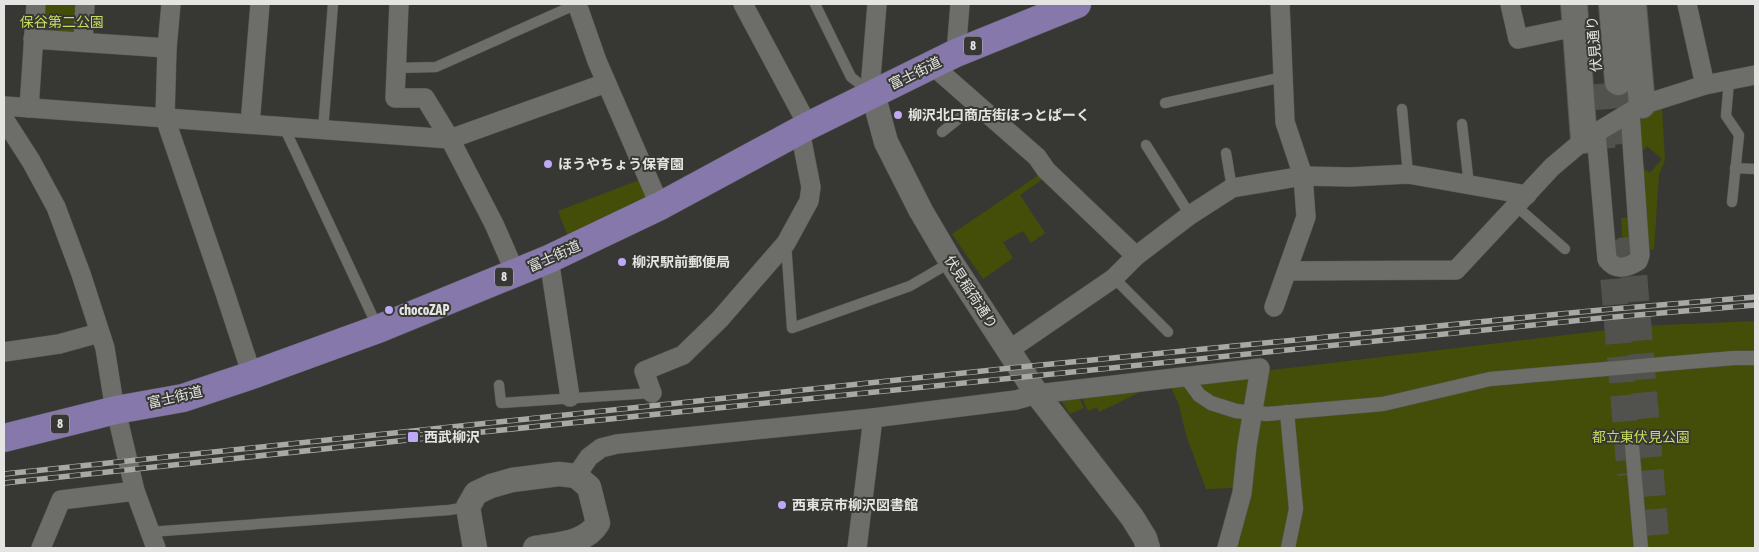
<svg xmlns="http://www.w3.org/2000/svg" width="1759" height="552" viewBox="0 0 1759 552" font-family="'Asap Condensed','Noto Sans JP',sans-serif">
  <style>
    .green { fill: #454e08 }
    .lines { fill: none; stroke-linecap: round; stroke-linejoin: round }
    .secondary-tunnel { stroke: #51524d; stroke-width: 26; stroke-dasharray: 26 13; stroke-linecap: butt }
    .service-casing { stroke: #555653; stroke-width: 11 }
    .pedestrian-casing { stroke: #555653; stroke-width: 15 }
    .minor-casing { stroke: #555653; stroke-width: 20 }
    .tertiary-casing { stroke: #555653; stroke-width: 25 }
    .secondary-casing { stroke: #555653; stroke-width: 28 }
    .primary-casing { stroke: #555653; stroke-width: 29 }
    .service { stroke: #6d6e69; stroke-width: 10 }
    .pedestrian { stroke: #6d6e69; stroke-width: 14 }
    .minor { stroke: #6d6e69; stroke-width: 19 }
    .tertiary { stroke: #6d6e69; stroke-width: 24 }
    .secondary { stroke: #6d6e69; stroke-width: 26 }
    .primary { stroke: #8778ac; stroke-width: 28 }
    .rail-casing { stroke: #a8a9a6; stroke-width: 5.5 }
    .rail { stroke: #373833; stroke-width: 4; stroke-dasharray: 11; stroke-linecap: butt }
    .poi-dot { fill: #bda9f5; stroke: #373833; stroke-width: 2 }
    .labels { text-anchor: middle; dominant-baseline: central; stroke-width: 4; stroke-linejoin: round; paint-order: stroke }
    .shield { fill: #373833; stroke: #b0b1ae; stroke-width: 1 }
    .shield-label { font-size: 12px; font-weight: bold; fill: #e4e5e2 }
    .park-label { font-size: 14px; fill: #c7db60; stroke: #373833 }
    .street-label { font-size: 14px; fill: #e4e5e2; stroke: #373833 }
    .poi-label { font-size: 14px; font-weight: bold; fill: #e4e5e2; stroke: #373833; text-anchor: start }
  </style>
  <rect width="100%" height="100%" fill="#373833"/>
  <g class="green">
    <path d="M36 4H85L83 42 33 39Z"/>
    <path d="M1662 108 1665 160 1659 174 1654 249 1649 250 1643 168 1650 173 1662 159 1647 146 1641 152 1638 116Z"/>
    <path d="M1043 172 1047 176 1020 195 1045 233 1031 243 1023 231 1003 242 1013 258 983 279 952 234Z"/>
    <path d="M647 177 658 203 571 244 558 211Z"/>
    <path d="M1632 217 1635 250 1624 261 1621 218Z"/>
    <path d="M1755 321V548H1231L1264 371 1641 326Z"/>
    <path d="M1256 372 1235 488 1206 489 1186 435 1179 405 1169 383Z"/>
    <path d="M1163 381 1099 412 1097 407 1088 411 1080 393Z"/>
    <path d="M1077 394 1084 408 1070 414 1058 396Z"/>
  </g>
  <g class="lines">
    <g class="secondary-tunnel">
      <path d="M1618 82 1623 144"/>
      <path d="M1597 84 1603 154"/>
      <path d="M1631 237 1657 548"/>
      <path d="M1610 240 1630 475"/>
    </g>
    <defs>
      <g id="service">
        <path d="M815 4 851 77 870 92"/>
        <path d="M396 68 436 67 577 4"/>
        <path d="M1729 80 1726 116 1739 135 1732 202"/>
        <path d="M1165 103 1283 77"/>
        <path d="M1402 109 1408 174"/>
        <path d="M1462 124 1469 185"/>
        <path d="M284 127 378 328"/>
        <path d="M323 130 333 4"/>
        <path d="M942 132 977 104"/>
        <path d="M1146 145 1190 215"/>
        <path d="M1226 153 1232 188"/>
        <path d="M1735 168 1754 169"/>
        <path d="M1516 206 1565 249"/>
        <path d="M786 243 792 328 910 286 951 262"/>
        <path d="M1114 278 1168 332"/>
        <path d="M499 385 501 403 652 393"/>
        <path d="M149 532 449 510 468 507"/>
      </g>
      <g id="pedestrian">
        <path d="M1186 377 1199 395 1211 403 1236 411 1267 414 1383 404 1490 379 1734 358H1755"/>
        <path d="M1287 412 1296 509 1288 548"/>
        <path d="M1632 446 1641 548"/>
      </g>
      <g id="minor">
        <path d="M171 4 167 48 165 118 224 290 252 375"/>
        <path d="M399 4 395 98H425L450 139 606 83"/>
        <path d="M577 4 597 61 660 206"/>
        <path d="M743 4 805 120"/>
        <path d="M1510 4 1518 39 1575 27"/>
        <path d="M1687 4 1705 85"/>
        <path d="M33 39 167 48"/>
        <path d="M83 42 85 4"/>
        <path d="M956 53 960 4"/>
        <path d="M932 65 1037 157 1046 170 1136 256"/>
        <path d="M873 94 871 77 877 4"/>
        <path d="M4 106 450 139 494 224 515 272"/>
        <path d="M29 108 36 4"/>
        <path d="M4 119 31 161 56 207 81 274 105 348 113 398 135 491 156 548"/>
        <path d="M250 124 260 4"/>
        <path d="M1596 133 1607 259C1615 271 1627 268 1638 261L1640 255 1630 113"/>
        <path d="M549 259 570 397"/>
        <path d="M1288 271 1456 270 1552 167 1584 140 1642 105 1705 85 1755 75"/>
        <path d="M1274 307 1306 217 1303 176 1285 122 1280 4"/>
        <path d="M1009 350 1114 278 1136 256 1190 215 1232 188 1303 176 1350 177 1408 174 1527 195"/>
        <path d="M4 352 59 344 99 333"/>
        <path d="M652 393 644 371 683 355 720 319 786 243 809 201 811 187 800 131"/>
        <path d="M576 476 589 457 601 448 617 444 873 418 1016 400 1037 394 1260 368 1247 446 1242 493 1227 548"/>
        <path d="M41 548 61 500 135 491"/>
        <path d="M857 548 873 418"/>
      </g>
      <g id="tertiary">
        <path d="M873 94 886 142 921 211 951 262 1037 394 1132 517 1145 538 1148 548"/>
        <path d="M475 548 468 507 476 493 491 486 512 480 559 474 576 476 589 487 598 523C586 544 556 544 535 548"/>
      </g>
      <g id="secondary">
        <path d="M1574 4 1584 140"/>
        <path d="M1612 4 1618 82"/>
        <path d="M1633 4 1642 105"/>
      </g>
      <path id="primary" d="M4 438 116 410 183 398 252 375 378 329 549 259 660 206 808 126 956 53 1077 4"/>
    </defs>
    <use href="#service" class="service-casing"/>
    <use href="#pedestrian" class="pedestrian-casing"/>
    <use href="#minor" class="minor-casing"/>
    <use href="#tertiary" class="tertiary-casing"/>
    <use href="#secondary" class="secondary-casing"/>
    <use href="#primary" class="primary-casing"/>
    <use href="#service" class="service"/>
    <use href="#pedestrian" class="pedestrian"/>
    <use href="#minor" class="minor"/>
    <use href="#tertiary" class="tertiary"/>
    <use href="#secondary" class="secondary"/>
    <use href="#primary" class="primary"/>
    <defs>
      <g id="rail">
        <path d="M4 474 1021 367 1601 310 1755 297"/>
        <path d="M4 483 492 431 1602 318 1755 305"/>
      </g>
    </defs>
    <use href="#rail" class="rail-casing"/>
    <use href="#rail" class="rail"/>
  </g>
  <g class="poi-dot">
    <circle cx="898" cy="115" r="5"/>
    <circle cx="548" cy="164" r="5"/>
    <circle cx="622" cy="262" r="5"/>
    <circle cx="389" cy="310" r="5"/>
    <rect x="407" y="431" width="12" height="12" rx="2.5"/>
    <circle cx="782" cy="505" r="5"/>
  </g>
  <g class="labels">
    <g class="shield">
      <rect x="964" y="36.5" width="18" height="19" rx="4"/>
      <rect x="495" y="267.5" width="18" height="19" rx="4"/>
      <rect x="51" y="414.5" width="18" height="19" rx="4"/>
    </g>
    <g class="shield-label">
      <text x="973" y="46">8</text>
      <text x="504" y="277">8</text>
      <text x="60" y="424">8</text>
    </g>
    <g class="park-label">
      <text x="62" y="22">保谷第二公園</text>
      <text x="1641" y="437">都立東伏見公園</text>
    </g>
    <g class="street-label">
      <text transform="translate(1594 44) rotate(-95)">伏見通り</text>
      <text transform="translate(915 73) rotate(-26)">富士街道</text>
      <text transform="translate(554 256) rotate(-24)">富士街道</text>
      <text transform="translate(971 292) rotate(57)">伏見稲荷通り</text>
      <text transform="translate(175 397) rotate(-13)">富士街道</text>
    </g>
    <g class="poi-label">
      <text x="908" y="115">柳沢北口商店街ほっとぱーく</text>
      <text x="558" y="164">ほうやちょう保育園</text>
      <text x="632" y="262">柳沢駅前郵便局</text>
      <text x="399" y="310">chocoZAP</text>
      <text x="424" y="437">西武柳沢</text>
      <text x="792" y="505">西東京市柳沢図書館</text>
    </g>
  </g>
  <rect width="1759" height="552" fill="none" stroke="#e4e5e2" stroke-width="10"/>
</svg>
